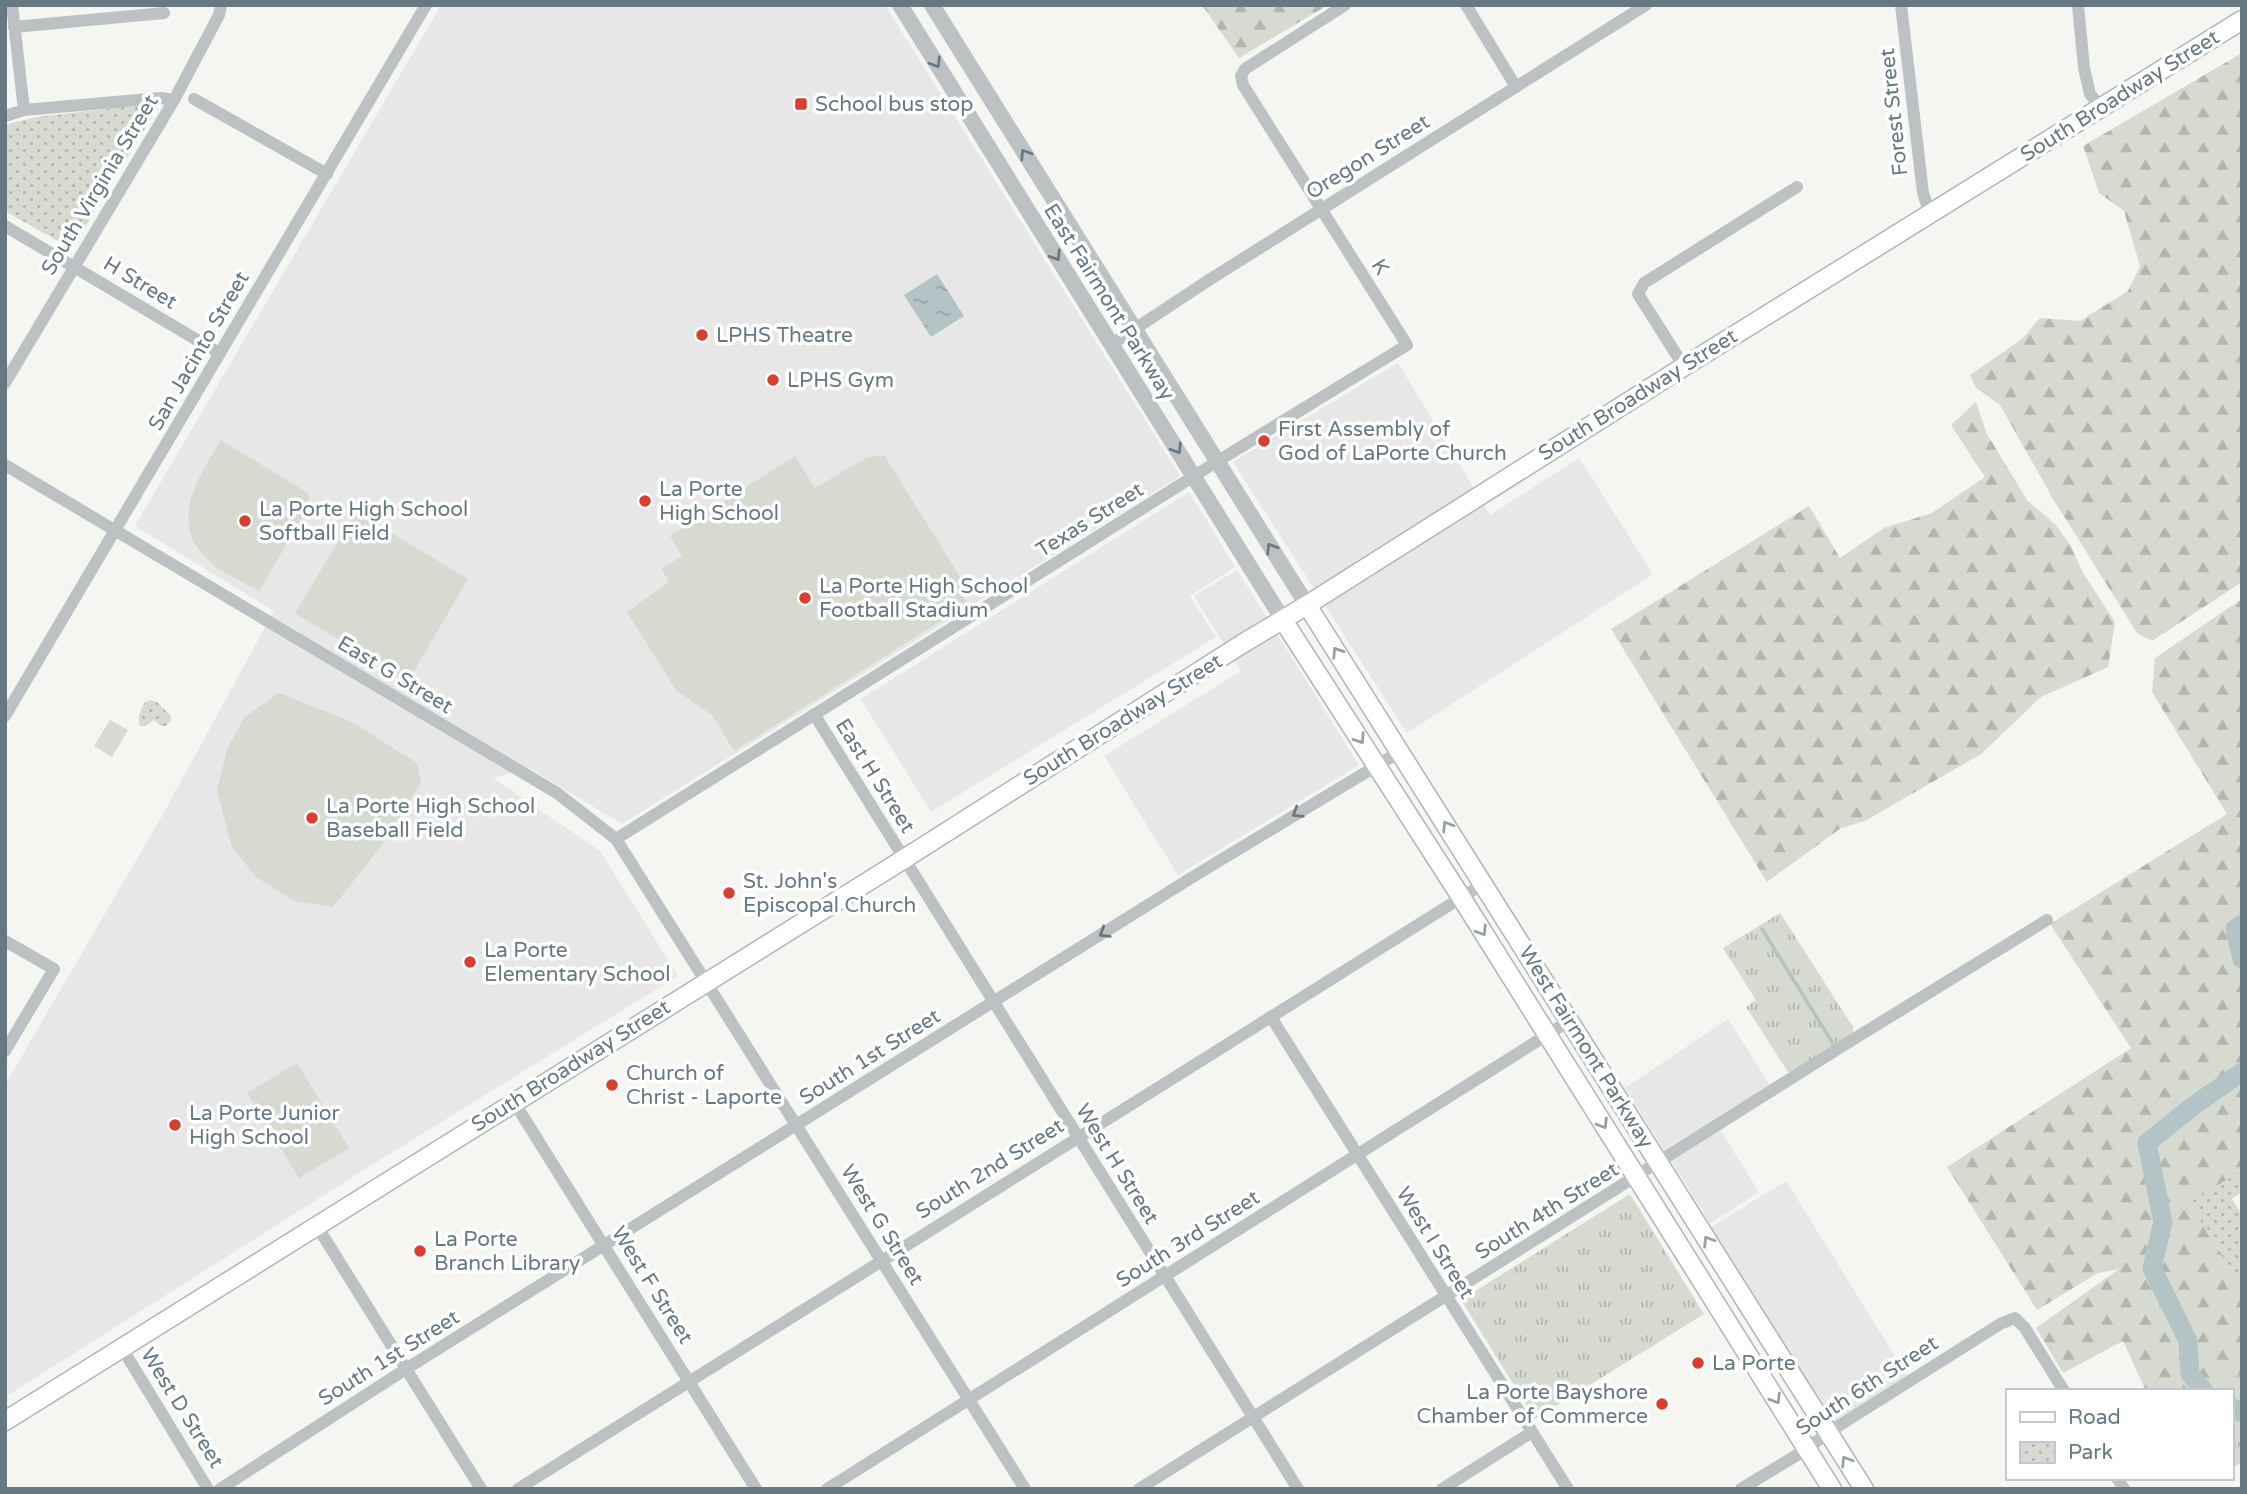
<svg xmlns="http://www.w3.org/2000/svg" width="2247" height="1494" viewBox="0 0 2247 1494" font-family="'Varela Round',sans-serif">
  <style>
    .built { fill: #e6e7e6 }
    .grass { fill: url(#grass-tufts) }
    .forest { fill: url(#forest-firs) }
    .park { fill: url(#park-dots) }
    .pitch { fill: #d6dad1 }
    .water { fill: url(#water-ripples) }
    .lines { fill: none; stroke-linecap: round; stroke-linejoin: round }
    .stream { stroke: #b4c3c5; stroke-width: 3.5 }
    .river { stroke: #b4c3c5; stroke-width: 19 }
    .secondary-casing { stroke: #afb6b9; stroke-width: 21 }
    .minor { stroke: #bcc2c4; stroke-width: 12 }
    .tertiary { stroke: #bcc2c4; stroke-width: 16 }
    .secondary { stroke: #fff; stroke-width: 18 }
    .oneway { stroke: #667982 }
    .oneway2 { stroke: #94a1a8 }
    .poi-dot { fill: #d93e2e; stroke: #fff; stroke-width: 2.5 }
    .labels { text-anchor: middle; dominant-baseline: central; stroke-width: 7; stroke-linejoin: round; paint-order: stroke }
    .street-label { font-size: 21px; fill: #667982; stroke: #fff }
    .poi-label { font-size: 21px; fill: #667982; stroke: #fff; text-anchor: start }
  </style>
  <defs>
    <pattern id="grass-tufts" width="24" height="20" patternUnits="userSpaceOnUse" patternTransform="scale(1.75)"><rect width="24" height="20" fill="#d6dad1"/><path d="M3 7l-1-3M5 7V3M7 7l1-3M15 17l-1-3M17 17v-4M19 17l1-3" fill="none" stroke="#b1b6af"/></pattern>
    <pattern id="forest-firs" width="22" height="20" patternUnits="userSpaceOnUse" patternTransform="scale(1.75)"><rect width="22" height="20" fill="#d6dad1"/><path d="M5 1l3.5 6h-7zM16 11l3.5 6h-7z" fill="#b1b6af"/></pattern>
    <pattern id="park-dots" width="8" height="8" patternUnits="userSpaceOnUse" patternTransform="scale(1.75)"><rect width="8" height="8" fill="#d6dad1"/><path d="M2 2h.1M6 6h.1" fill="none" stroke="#b1b6af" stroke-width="1.8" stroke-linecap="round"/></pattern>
    <pattern id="water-ripples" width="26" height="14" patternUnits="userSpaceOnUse" patternTransform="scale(1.75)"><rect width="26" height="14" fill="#b4c3c5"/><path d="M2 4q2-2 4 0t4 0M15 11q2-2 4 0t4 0" fill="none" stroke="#96a3a5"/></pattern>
  </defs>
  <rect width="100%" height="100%" fill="#f5f5f2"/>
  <g class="built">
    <path d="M441 5H885L1180 476 622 824 529 768 493 778 600 851 678 976 370 1166 5 1397V1085L162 816 274 611 135 526Z"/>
    <path d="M1398 363 1490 515 1579 458 1653 574 1407 733 1233 462Z"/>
    <path d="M1189 492 1235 567 1190 596 1216 637 931 812 861 699Z"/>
    <path d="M1237 570 1359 765 1178 875 1104 756 1241 671 1194 596Z"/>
    <path d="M1728 1019 1771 1087 1715 1122 1759 1192 1710 1223 1625 1088Z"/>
    <path d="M1786 1181 1908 1377 1830 1426 1708 1229Z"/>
  </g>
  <g class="grass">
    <path d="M1780 913 1853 1027V1035L1793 1072H1788L1746 1007 1756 1000 1723 948Z"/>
    <path d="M1630 1194 1704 1314 1535 1419 1461 1300Z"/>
    <path d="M2238 1373 2242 1375V1463L2231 1468V1391H2214Z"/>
  </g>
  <g class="forest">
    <path d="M1202 5H1328L1239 58Z"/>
    <path d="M2242 53V582L2152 641 2137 633 2052 497 2000 405 1976 388 1970 375 2022 339 2040 318 2080 321 2128 291 2140 266 2124 211 2099 193 2083 146Z"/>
    <path d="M1976 402 1987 434 2027 500 2055 524 2071 546 2083 573 2115 622 2108 667 2041 697 1981 754 1865 821 1841 828 1767 882 1611 629 1809 506 1840 558 1884 528 1932 513 1985 477 1951 425Z"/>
    <path d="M2242 599V1192L2231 1199 2242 1264V1375L2238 1373 2214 1391H2146L2123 1341 2063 1373 2036 1328 2119 1269 2098 1273 2037 1310 1947 1167 2131 1048 2050 924 2227 814 2152 692 2155 658Z"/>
  </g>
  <g class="park">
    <path d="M133 106 158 107 72 249 5 211V125L36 117Z"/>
    <path d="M151 700 157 702 170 715 171 720 166 726H161L154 720 146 726H140C137 717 141 709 145 702Z"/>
    <path d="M2242 1170V1192L2232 1199 2242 1215V1287L2189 1203Z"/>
  </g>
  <g class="pitch">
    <path d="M221 440 308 493 310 504 259 591C242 581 221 573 207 559 168 522 199 476 221 440Z"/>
    <path d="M884 455 967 588 961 593 968 604 734 751 713 716 676 690 627 612 669 582 662 569 682 556 670 536 795 456 815 488 866 458Z"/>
    <path d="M356 512 468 579 408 681 295 613Z"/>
    <path d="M279 693 352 722 417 763 421 782 382 845 333 907 294 901 256 877 232 847 217 790 228 747 245 717Z"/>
    <path d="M110 720 128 730 112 757 94 746Z"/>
    <path d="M297 1063 349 1148 299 1178 247 1093Z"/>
  </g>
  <path class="water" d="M937 274 964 316 931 337 904 295Z"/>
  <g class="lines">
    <path class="stream" d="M1762 929 1832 1042"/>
    <g class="river">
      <path d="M2242 924 2235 929 2242 959"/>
      <path d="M2204 1391 2190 1374 2188 1341 2152 1268 2163 1222 2147 1143 2193 1106 2242 1072"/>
      <path d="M2231 1407 2242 1413"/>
    </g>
    <defs>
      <g id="secondary">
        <path d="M1307 605 1864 1489"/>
        <path d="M1283 620 1461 897 1832 1489"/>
        <path d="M5 1421 904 859 1242 644 1307 605 1688 364 2242 20"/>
      </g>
    </defs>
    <use href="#secondary" class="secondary-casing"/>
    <g class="minor">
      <path d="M12 5 24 110"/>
      <path d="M1466 5 1516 87"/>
      <path d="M1901 5 1923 193 1930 214"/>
      <path d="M2078 5 2084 68 2090 94 2101 108"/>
      <path d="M14 27 164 13"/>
      <path d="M194 99 327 174"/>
      <path d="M5 116 24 110 161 98 174 100"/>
      <path d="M5 226 219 353"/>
      <path d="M1112 344 1209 280 1646 5"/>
      <path d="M1688 364 1678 357 1638 294 1644 283 1797 187"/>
      <path d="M5 383 174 100 219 15 221 5"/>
      <path d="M5 465 557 793 616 839 1025 1489"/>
      <path d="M814 714 1298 1489"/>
      <path d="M5 716 426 5"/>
      <path d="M616 839 1218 461 1407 345 1243 85 1241 76 1245 69 1345 5"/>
      <path d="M5 941 54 969 5 1051"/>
      <path d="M1271 1017 1568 1489"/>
      <path d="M514 1102 756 1489"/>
      <path d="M317 1226 481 1489"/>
      <path d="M122 1348 208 1489"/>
      <path d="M2117 1478 2124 1489"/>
      <path d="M220 1489 406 1369 1191 878 1401 751"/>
      <path d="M518 1489 1483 884"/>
      <path d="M827 1489 1569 1021"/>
      <path d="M1139 1489 1849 1042 2047 920"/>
      <path d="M1442 1489 1532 1432"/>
      <path d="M1741 1489 1807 1449 1829 1432 2000 1324 2015 1318 2025 1328 2064 1391"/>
    </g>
    <g class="tertiary">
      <path d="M900 5 1283 620"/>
      <path d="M932 5 1307 605"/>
    </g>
    <use href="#secondary" class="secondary"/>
  </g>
  <defs><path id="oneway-chevron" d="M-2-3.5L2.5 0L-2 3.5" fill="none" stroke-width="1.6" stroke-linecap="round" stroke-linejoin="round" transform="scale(1.75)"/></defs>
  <g class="oneway">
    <use href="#oneway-chevron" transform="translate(936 63) rotate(58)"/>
    <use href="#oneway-chevron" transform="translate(1025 154) rotate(-122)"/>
    <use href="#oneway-chevron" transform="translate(1056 256) rotate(57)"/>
    <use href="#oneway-chevron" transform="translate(1177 449) rotate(58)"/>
    <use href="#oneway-chevron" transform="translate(1271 548) rotate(-122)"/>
    <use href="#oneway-chevron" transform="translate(1297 813) rotate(148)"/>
    <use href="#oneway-chevron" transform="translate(1104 933) rotate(148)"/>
  </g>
  <g class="oneway2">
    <use href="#oneway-chevron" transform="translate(1337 652) rotate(-123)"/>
    <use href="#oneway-chevron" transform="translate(1360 739) rotate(57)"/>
    <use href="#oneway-chevron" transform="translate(1447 826) rotate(-122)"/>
    <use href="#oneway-chevron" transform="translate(1482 931) rotate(58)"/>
    <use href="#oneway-chevron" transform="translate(1603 1124) rotate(58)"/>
    <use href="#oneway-chevron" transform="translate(1708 1241) rotate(-122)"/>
    <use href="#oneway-chevron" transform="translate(1776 1399) rotate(58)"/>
    <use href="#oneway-chevron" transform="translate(1846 1461) rotate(-122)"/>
  </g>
  <g class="poi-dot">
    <rect x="794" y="97" width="14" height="14" rx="3.5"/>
    <circle cx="702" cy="335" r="7"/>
    <circle cx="773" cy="380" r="7"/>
    <circle cx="1264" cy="441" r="7"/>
    <circle cx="645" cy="501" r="7"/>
    <circle cx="245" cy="521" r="7"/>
    <circle cx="805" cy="598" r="7"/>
    <circle cx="312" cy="818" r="7"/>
    <circle cx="729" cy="893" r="7"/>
    <circle cx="470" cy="962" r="7"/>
    <circle cx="612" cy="1085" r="7"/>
    <circle cx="175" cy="1125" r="7"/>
    <circle cx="420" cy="1251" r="7"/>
    <circle cx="1698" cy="1363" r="7"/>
    <circle cx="1662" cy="1404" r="7"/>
  </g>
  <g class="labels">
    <g class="street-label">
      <text transform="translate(2120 96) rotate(-32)">South Broadway Street</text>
      <text transform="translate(1894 112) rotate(-96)">Forest Street</text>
      <text transform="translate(1368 157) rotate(-32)">Oregon Street</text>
      <text transform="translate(100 185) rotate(-59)">South Virginia Street</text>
      <text transform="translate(1380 267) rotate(58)">K</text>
      <text transform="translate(140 283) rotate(31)">H Street</text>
      <text transform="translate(1109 302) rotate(58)">East Fairmont Parkway</text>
      <text transform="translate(199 351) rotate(-60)">San Jacinto Street</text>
      <text transform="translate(1638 395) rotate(-32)">South Broadway Street</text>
      <text transform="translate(1090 520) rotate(-32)">Texas Street</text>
      <text transform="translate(395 675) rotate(31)">East G Street</text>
      <text transform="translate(1123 720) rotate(-32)">South Broadway Street</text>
      <text transform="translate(875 776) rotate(58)">East H Street</text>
      <text transform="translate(1586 1047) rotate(58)">West Fairmont Parkway</text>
      <text transform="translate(870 1057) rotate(-32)">South 1st Street</text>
      <text transform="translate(571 1066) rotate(-32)">South Broadway Street</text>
      <text transform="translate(1117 1164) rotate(58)">West H Street</text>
      <text transform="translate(990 1169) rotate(-32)">South 2nd Street</text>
      <text transform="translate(1547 1211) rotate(-32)">South 4th Street</text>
      <text transform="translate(882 1225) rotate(58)">West G Street</text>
      <text transform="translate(1188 1239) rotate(-32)">South 3rd Street</text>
      <text transform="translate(1435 1243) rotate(58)">West I Street</text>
      <text transform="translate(652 1285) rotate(58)">West F Street</text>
      <text transform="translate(389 1358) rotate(-32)">South 1st Street</text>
      <text transform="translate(1867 1386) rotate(-33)">South 6th Street</text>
      <text transform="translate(182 1408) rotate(58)">West D Street</text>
    </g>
    <g class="poi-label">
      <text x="815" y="104">School bus stop</text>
      <text x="716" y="335">LPHS Theatre</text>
      <text x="787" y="380">LPHS Gym</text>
      <text x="1278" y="429">First Assembly of<tspan x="1278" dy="24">God of LaPorte Church</tspan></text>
      <text x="659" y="489">La Porte<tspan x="659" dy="24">High School</tspan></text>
      <text x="259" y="509">La Porte High School<tspan x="259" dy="24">Softball Field</tspan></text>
      <text x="819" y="586">La Porte High School<tspan x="819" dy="24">Football Stadium</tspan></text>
      <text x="326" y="806">La Porte High School<tspan x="326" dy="24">Baseball Field</tspan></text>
      <text x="743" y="881">St. John's<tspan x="743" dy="24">Episcopal Church</tspan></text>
      <text x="484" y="950">La Porte<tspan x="484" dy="24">Elementary School</tspan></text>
      <text x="626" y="1073">Church of<tspan x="626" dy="24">Christ - Laporte</tspan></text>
      <text x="189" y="1113">La Porte Junior<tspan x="189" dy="24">High School</tspan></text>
      <text x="434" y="1239">La Porte<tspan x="434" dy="24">Branch Library</tspan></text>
      <text x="1712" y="1363">La Porte</text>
      <text x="1648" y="1392" text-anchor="end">La Porte Bayshore<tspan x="1648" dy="24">Chamber of Commerce</tspan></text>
    </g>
  </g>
  <rect width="2247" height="1494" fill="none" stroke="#667982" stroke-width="14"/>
  <rect x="2006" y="1389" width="228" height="91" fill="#ffffff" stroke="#c2c9cd" stroke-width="2"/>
  <rect x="2020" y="1412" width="35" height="10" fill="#ffffff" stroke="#c2c9cd" stroke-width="2"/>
  <text x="2068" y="1424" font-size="21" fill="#667982">Road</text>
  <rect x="2020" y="1442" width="35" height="21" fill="url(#park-dots)" stroke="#c2c9cd" stroke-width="2"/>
  <text x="2068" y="1459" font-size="21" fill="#667982">Park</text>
</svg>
